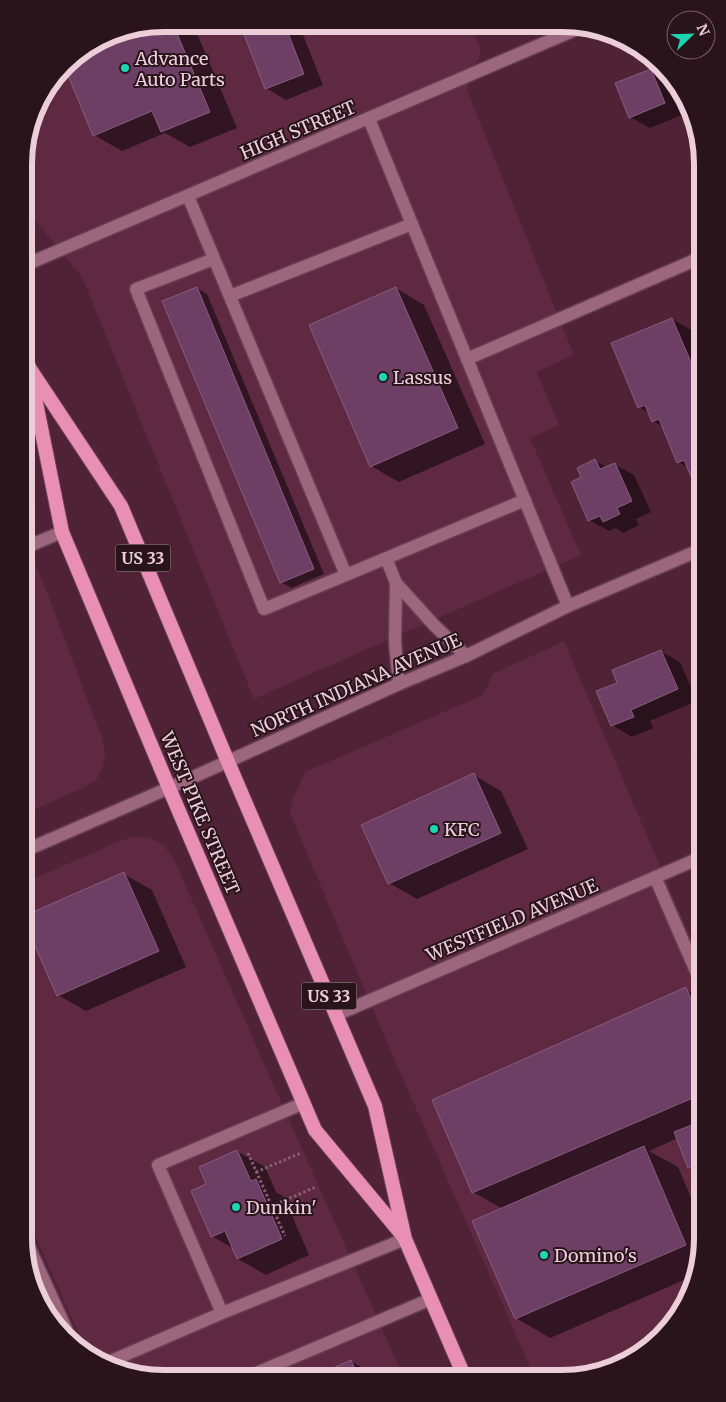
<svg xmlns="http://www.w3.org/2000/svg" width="726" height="1402" viewBox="0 0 726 1402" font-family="Merriweather,serif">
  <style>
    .built { fill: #5e2941 }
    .shadow { fill: #0007 }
    .building { fill: #6e3f65; stroke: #875c7e }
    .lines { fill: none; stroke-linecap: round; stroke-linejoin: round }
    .service-casing { stroke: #673f52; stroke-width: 15 }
    .minor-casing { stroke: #673f52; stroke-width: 15 }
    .tertiary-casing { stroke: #673f52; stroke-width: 15 }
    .trunk-casing { stroke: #673f52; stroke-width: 16 }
    .path { stroke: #875f6f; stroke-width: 3; stroke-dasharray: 2.5 2.5; stroke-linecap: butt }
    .service { stroke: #9c677c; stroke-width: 12 }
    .minor { stroke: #9c677c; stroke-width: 12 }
    .tertiary { stroke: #9c677c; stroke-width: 12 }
    .trunk { stroke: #e98fb4; stroke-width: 14 }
    .poi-dot { fill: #1dd5b1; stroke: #29141c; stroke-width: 2 }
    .labels { text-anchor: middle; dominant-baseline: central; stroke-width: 4; stroke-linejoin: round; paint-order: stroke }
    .shield { fill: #29141c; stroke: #b296a0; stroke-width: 1 }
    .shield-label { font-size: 16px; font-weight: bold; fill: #ecced8 }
    .poi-label { font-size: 18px; fill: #ecced8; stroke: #29141c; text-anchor: start }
    .street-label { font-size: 18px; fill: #ecced8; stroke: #29141c }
    .rim { fill: none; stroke: #ecced8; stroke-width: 6 }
  </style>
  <rect width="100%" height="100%" fill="#502236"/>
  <g class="built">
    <path d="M165 24 471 26 481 50 467 90 574 355 537 372 559 425 530 438 581 555 254 699 82 277 25 208V147L38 102 72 59 111 34Z"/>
    <path d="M25 539 50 600 103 741 105 756 101 772 95 781 83 788 24 814Z"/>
    <path d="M564 641 702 965V1247L673 1323 606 1371 561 1378H535L385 1038 290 813 294 796 305 772 483 695 493 674Z"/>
    <path d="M134 837H149L163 845 174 859 258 1050 404 1378 146 1377 86 1350 24 1211V883L122 840Z"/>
  </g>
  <g class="shadow">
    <path d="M165 24H193L237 128 190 147 165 133 122 151 94 135 65 67 72 59 111 34Z"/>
    <path d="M241 24 299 25 323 85 286 100 266 88Z"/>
    <path d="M358 25H391L372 33Z"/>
    <path d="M651 70 669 80 684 114 650 128 630 117Z"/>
    <path d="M197 288 207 294 324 574 291 588 281 582Z"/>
    <path d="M396 288 424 305 485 444 399 482 371 466Z"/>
    <path d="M672 319 700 335 702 341V490L697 487 689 468 678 462 664 427 653 421 650 414 639 407Z"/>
    <path d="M595 461 607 467 614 464 634 475 651 512 636 519 639 525 623 533 616 528 609 531 589 520 583 478Z"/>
    <path d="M660 651 680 662 697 701 650 721 653 728 632 737 612 725 619 683Z"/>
    <path d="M474 775 501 791 528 849 417 899 389 883Z"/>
    <path d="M124 874 152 890 186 967 86 1011 58 995Z"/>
    <path d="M685 989 702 998V1174L689 1167 678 1138 649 1151 678 1167 702 1223V1247L691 1277 550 1338 516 1318 503 1209 473 1192Z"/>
    <path d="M237 1151 265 1167 276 1192 284 1197 309 1255 266 1275 238 1259 234 1249 212 1236 208 1185Z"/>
    <path d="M351 1361 361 1367 366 1378H314Z"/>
  </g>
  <g class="building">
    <path d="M165 24H173L210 112 161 132 152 111 93 136 65 68 72 59 111 34Z"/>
    <path d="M240 24 285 25 304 74 265 89Z"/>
    <path d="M651 69 665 103 629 118 615 83Z"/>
    <path d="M197 287 314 569 280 583 162 301Z"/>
    <path d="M396 287 458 428 370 467 309 325Z"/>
    <path d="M672 318 697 376 702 374V485L696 488 684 460 677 463 659 419 652 422 645 405 638 408 611 343Z"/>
    <path d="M595 459 600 469 615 463 632 501 617 508 620 514 603 522 600 516 588 521 571 482 581 477 577 468Z"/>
    <path d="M661 650 678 689 631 710 634 717 611 726 596 691 617 683 612 670Z"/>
    <path d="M702 750V776L701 777 691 754Z"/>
    <path d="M474 773 501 833 388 884 361 825Z"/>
    <path d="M124 872 159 951 57 996 24 921V916Z"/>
    <path d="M686 987 702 1025V1094L472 1193 432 1100Z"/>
    <path d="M702 1121V1162L688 1168 674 1132Z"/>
    <path d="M644 1146 686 1245 515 1319 472 1221Z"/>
    <path d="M237 1150 251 1181 256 1179 282 1239 237 1259 225 1231 211 1237 191 1191 206 1184 199 1167Z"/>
    <path d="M351 1360 359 1378 311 1377 315 1376Z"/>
  </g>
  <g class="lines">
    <defs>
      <g id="service">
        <path d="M369 119 568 606"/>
        <path d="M188 196 346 575 525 500"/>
        <path d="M214 259 136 289 264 609 346 575"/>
        <path d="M230 296 412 224"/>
        <path d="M467 359 702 257"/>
        <path d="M24 548 62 532"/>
        <path d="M386 558 396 583 434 625 466 656"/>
        <path d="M396 583 395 642 399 684"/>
        <path d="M655 877 702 985"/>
        <path d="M24 1236 73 1344"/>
        <path d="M222 1313 158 1165 304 1103"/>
        <path d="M111 1361 222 1313 405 1239"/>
        <path d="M247 1377 431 1299"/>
      </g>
      <g id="minor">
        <path d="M25 265 584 26"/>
        <path d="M336 1015 702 857"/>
      </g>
      <path id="tertiary" d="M24 851 169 788 399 684 466 656 568 606 702 549"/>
      <g id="trunk">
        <path d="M25 358 30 369 121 506 228 762 375 1106 405 1239 465 1378"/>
        <path d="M31 378 62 532 169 788 315 1130 404 1237"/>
      </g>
    </defs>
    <use href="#service" class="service-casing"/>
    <use href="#minor" class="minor-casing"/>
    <use href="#tertiary" class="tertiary-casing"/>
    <use href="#trunk" class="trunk-casing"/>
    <g class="path">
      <path d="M248 1153 285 1236"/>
      <path d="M256 1172 301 1153"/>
      <path d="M271 1206 316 1187"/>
    </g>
    <use href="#service" class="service"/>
    <use href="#minor" class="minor"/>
    <use href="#tertiary" class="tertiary"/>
    <use href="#trunk" class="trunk"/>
  </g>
  <g class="poi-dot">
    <circle cx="125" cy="68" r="5"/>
    <circle cx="383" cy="377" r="5"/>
    <circle cx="434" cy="829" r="5"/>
    <circle cx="236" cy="1207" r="5"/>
    <circle cx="544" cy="1255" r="5"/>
  </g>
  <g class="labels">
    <g class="shield">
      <rect x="115.5" y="544.5" width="55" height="27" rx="4"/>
      <rect x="301.5" y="982.5" width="55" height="27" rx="4"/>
    </g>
    <g class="shield-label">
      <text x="143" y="558">US 33</text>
      <text x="329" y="996">US 33</text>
    </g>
    <g class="poi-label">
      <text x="135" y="58">Advance<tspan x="135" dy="21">Auto Parts</tspan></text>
      <text x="393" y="377">Lassus</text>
      <text x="444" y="829">KFC</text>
      <text x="246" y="1207">Dunkin'</text>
      <text x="554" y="1255">Domino's</text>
    </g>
    <g class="street-label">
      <text transform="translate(298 130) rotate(-23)">HIGH STREET</text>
      <text transform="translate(356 685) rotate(-24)">NORTH INDIANA AVENUE</text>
      <text transform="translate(200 813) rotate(67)">WEST PIKE STREET</text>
      <text transform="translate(512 920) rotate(-23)">WESTFIELD AVENUE</text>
    </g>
  </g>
  <path d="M0 0H726V1402H0ZM164 32H562A132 132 0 0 1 694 164V1238A132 132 0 0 1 562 1370H164A132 132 0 0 1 32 1238V164A132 132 0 0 1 164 32Z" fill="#29141c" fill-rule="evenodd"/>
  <path class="rim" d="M164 32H562A132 132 0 0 1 694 164V1238A132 132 0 0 1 562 1370H164A132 132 0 0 1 32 1238V164A132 132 0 0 1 164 32Z"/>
  <g transform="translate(691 35) rotate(67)"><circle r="24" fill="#29141c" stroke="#775e67"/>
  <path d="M0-4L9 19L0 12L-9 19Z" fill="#1dd5b1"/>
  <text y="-8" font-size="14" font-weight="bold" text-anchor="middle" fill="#ecced8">N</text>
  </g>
</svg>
